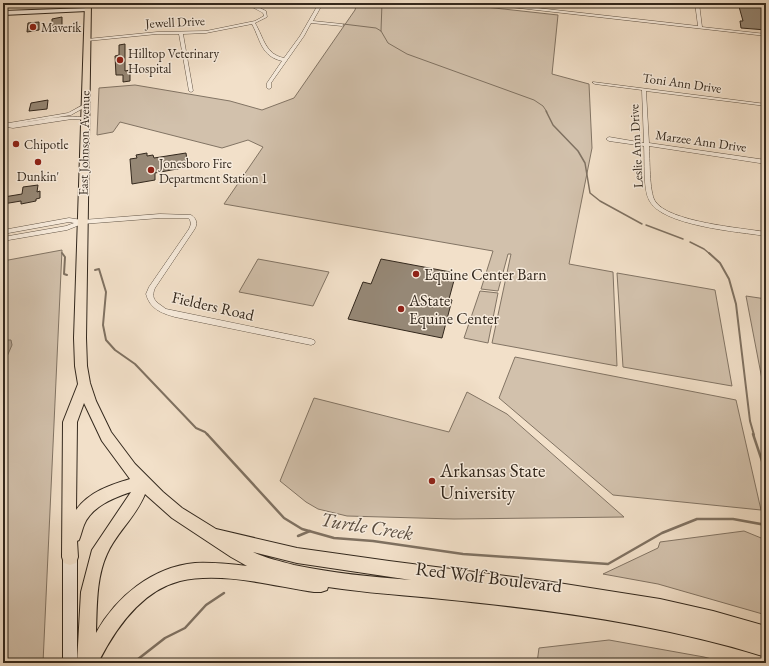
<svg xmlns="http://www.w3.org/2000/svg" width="769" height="666" viewBox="0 0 769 666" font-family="'EB Garamond',serif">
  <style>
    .green { fill: #d2c1ac; stroke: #827464 }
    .water { fill: #b1a18f; stroke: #7f7161 }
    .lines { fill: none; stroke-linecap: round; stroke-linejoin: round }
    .stream-far3 { stroke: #7f7161; stroke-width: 1 }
    .stream-far2 { stroke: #7f7161; stroke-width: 1.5 }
    .stream-far1 { stroke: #7f7161; stroke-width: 2 }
    .stream { stroke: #7f7161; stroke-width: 2.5 }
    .building { fill: #968876; stroke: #33281d }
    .minor-casing { stroke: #635648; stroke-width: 1 }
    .secondary-casing { stroke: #33281d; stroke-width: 2 }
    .trunk-casing { stroke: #33281d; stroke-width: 2 }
    .minor { fill: #f7ebdc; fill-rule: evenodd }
    .secondary { fill: #f7ebdc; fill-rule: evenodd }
    .trunk { fill: #f2e0c9; fill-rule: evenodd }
    .poi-dot { fill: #8f2418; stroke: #f7ebdc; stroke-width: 1.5 }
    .labels { text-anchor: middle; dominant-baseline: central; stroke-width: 3; stroke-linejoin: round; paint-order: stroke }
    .far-street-label { font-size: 13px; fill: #33281d; stroke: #f7ebdc }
    .far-poi-label { font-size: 13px; fill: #33281d; stroke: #f7ebdc; text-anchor: start }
    .poi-label { font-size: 16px; fill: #33281d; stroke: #f7ebdc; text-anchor: start }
    .street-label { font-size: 16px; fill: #33281d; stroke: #f7ebdc }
    .near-poi-label { font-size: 19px; fill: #33281d; stroke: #f7ebdc; text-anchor: start }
    .near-street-label { font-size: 19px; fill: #33281d; stroke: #f7ebdc }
    .near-water-label { font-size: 20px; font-style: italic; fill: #594c3f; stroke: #f7ebdc }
  </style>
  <rect width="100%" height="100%" fill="#f2e0c9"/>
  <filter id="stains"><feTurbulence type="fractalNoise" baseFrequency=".005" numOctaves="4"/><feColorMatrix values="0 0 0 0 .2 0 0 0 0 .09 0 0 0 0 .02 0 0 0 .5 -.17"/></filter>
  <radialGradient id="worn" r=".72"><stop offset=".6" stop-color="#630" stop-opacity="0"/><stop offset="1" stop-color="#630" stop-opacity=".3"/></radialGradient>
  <g class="green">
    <path d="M357 3H476V6L558 15 552 74 589 84 592 148 569 264 613 272 617 366 492 343 511 254H508L498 291 481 289 493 251 224 204 263 147 248 140 222 148 120 122 113 132 97 135 99 88 135 85 230 101 262 110 294 98 355 10Z"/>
    <path d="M62 250 43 663H3V261Z"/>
    <path d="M258 259 329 272 313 306 239 292Z"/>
    <path d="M617 273 715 290 732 386 623 367Z"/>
    <path d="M480 291 498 293 488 343 464 338Z"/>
    <path d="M746 296 766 299V396L765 395Z"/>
    <path d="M515 357 736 400 761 510 613 495 499 398Z"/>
    <path d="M467 392 507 414 624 517 454 519 347 516 318 509 306 502 280 481 314 398 449 432Z"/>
    <path d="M744 531 766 540V615L658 584 603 574 658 548 660 542Z"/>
    <path d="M609 640 704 657 727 663H537L539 648Z"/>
  </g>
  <path class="water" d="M3 340H11L12 345 5 361 3 374Z"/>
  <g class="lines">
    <g class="stream-far3">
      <path d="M343 24 376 28 381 31 388 43 407 54 534 100 543 106 547 112"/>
      <path d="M381 31 382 3"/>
    </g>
    <g class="stream-far2">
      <path d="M546 111 553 125 578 151 585 163 590 193 600 201 642 224"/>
      <path d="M646 225 683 239"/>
      <path d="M690 242 704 249 710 254"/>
    </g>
    <g class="stream-far1">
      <path d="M62 253 65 257 64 274 67 275"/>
      <path d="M709 253 720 263 729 279 736 304 750 421 754 435"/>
      <path d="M95 270 99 269 106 292 103 325 106 340 115 350 135 364 196 428 205 432 208 435"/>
    </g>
    <g class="stream">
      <path d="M207 434 284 518 302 529 334 538 373 541 463 554 608 564 662 533 697 519H733L766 525"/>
      <path d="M753 434 766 473"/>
      <path d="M298 536 310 531"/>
      <path d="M133 663 165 638 185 628 206 605 224 593"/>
    </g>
  </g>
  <g class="building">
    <path d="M738 3H766V30L741 28 740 21H743Z"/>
    <path d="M62 17V27L52 29V19Z"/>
    <path d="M39 22V30L27 32 28 23Z"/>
    <path d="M125 44V71L130 70V81L123 82V75H116L115 56 119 55V45Z"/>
    <path d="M48 100 47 109 29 111 31 103Z"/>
    <path d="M147 153V156L153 155 154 158 186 153 188 167 155 173V180L132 184 130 159 137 158 136 155Z"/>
    <path d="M38 185 37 192 40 191V198L36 199V201L21 204V201L3 204 4 197 22 194 23 187Z"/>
    <path d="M381 259 456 273 449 299 452 300 442 338 348 319 363 282 371 284Z"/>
  </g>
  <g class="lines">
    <defs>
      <g id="minor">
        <path d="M150 3H168L166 4H152Z"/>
        <path d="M245 3H250L266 11 267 17 255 23C264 38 265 54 284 58L300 36 319 3H323L313 21 342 24 344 25 342 26 311 23 304 36 271 83V88L269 89 267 88V83L282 61C261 56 261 41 252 24L206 33 183 34 193 91 191 92 189 91 179 34H157L87 41 85 40 87 39 157 32 206 31 255 21 264 16 263 13Z"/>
        <path d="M481 3H493L698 26 695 3H699L702 27 766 34V36L483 4Z"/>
        <path d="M593 82 766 104V106L646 91 649 143 766 160V164L649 146C650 159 649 191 655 201 668 222 742 228 766 232V236C740 232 661 226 649 200 643 189 645 160 644 146L609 141 606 139 609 137 644 143 642 90 595 84 593 83Z"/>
        <path d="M83 105 87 106 71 115 14 124C28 122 76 112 87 119V120L72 119 13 128 7 127 6 138 3 140V124L68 113Z"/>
        <path d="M160 214 191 215C197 219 198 224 194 230L155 288C150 300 157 302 166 309L311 339 314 340 315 342 314 344 311 345 175 317C161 313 150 309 146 294L149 287 189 229 191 224 190 220 188 218H160L82 224 67 230 3 241V237L66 226 74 223 69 222 3 234V230L69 218 82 220Z"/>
      </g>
      <g id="secondary">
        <path d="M89 8 90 9 87 11 3 15V11Z"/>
        <path d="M70 550 75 552 77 557V663H63V557L65 552Z"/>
      </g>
      <path id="trunk" d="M85 3H91L86 338 87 366 90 383 96 401 111 432 135 464 163 492 182 508 216 529 297 548 389 561 552 582 660 599 713 611 766 626V657C660 624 552 610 442 599 404 595 366 593 328 587L327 590 321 592H314C273 586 221 571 180 581 141 591 115 629 98 663H77L81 592 92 550 131 492C113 498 91 507 84 525 82 530 81 535 79 540L77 541 78 557 76 563 70 565 64 563 62 557 63 422 78 384 75 366 74 338ZM84 403 102 441 130 479C110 485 89 492 76 510L77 422ZM145 494 172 518 231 557 247 566C230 564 212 562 195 563 152 567 116 597 96 633 97 607 96 578 107 554 116 533 136 517 145 494ZM253 552 297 563 411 580C372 577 332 573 294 565 280 561 265 558 253 552Z"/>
    </defs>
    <use href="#minor" class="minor-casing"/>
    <use href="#secondary" class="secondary-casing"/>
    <use href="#trunk" class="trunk-casing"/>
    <use href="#minor" class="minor"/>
    <use href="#secondary" class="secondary"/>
    <use href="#trunk" class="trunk"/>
  </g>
  <g class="poi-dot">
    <circle cx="33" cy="27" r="4"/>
    <circle cx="120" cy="60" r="4"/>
    <circle cx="16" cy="144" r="4"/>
    <circle cx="38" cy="162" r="4"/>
    <circle cx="151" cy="170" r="4"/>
    <circle cx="416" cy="274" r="4"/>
    <circle cx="401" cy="309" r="4"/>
    <circle cx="432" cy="481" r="4"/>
  </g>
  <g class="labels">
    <g class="far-street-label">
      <text transform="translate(175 22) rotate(-3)">Jewell Drive</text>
      <text transform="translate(682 83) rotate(8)">Toni Ann Drive</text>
      <text transform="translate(701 141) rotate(8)">Marzee Ann Drive</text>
      <text transform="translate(84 143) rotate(-89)">East Johnson Avenue</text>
      <text transform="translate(636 146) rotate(-93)">Leslie Ann Drive</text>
    </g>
    <g class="far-poi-label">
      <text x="41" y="27">Maverik</text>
      <text x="128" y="53">Hilltop Veterinary<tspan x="128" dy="15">Hospital</tspan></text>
      <text x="24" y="144">Chipotle</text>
      <text x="159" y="163">Jonesboro Fire<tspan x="159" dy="15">Department Station 1</tspan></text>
      <text x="38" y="176" text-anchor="middle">Dunkin'</text>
    </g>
    <g class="poi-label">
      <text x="424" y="274">Equine Center Barn</text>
      <text x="409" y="300">AState<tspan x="409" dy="18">Equine Center</tspan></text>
    </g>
    <g class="street-label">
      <text transform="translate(213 306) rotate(13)">Fielders Road</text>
    </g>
    <g class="near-poi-label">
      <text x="440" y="470">Arkansas State<tspan x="440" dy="22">University</tspan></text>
    </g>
    <g class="near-street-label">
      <text transform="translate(489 577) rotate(7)">Red Wolf Boulevard</text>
    </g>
    <g class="near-water-label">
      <text transform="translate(367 526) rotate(9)">Turtle Creek</text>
    </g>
  </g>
  <rect width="769" height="666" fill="none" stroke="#f2e0c9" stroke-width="16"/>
  <rect x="4" y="4" width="761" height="658" fill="none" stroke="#33281d" stroke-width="2"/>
  <rect x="8" y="8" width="753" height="650" fill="none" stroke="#33281d"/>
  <rect width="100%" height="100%" filter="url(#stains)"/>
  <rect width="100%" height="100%" fill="url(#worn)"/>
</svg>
